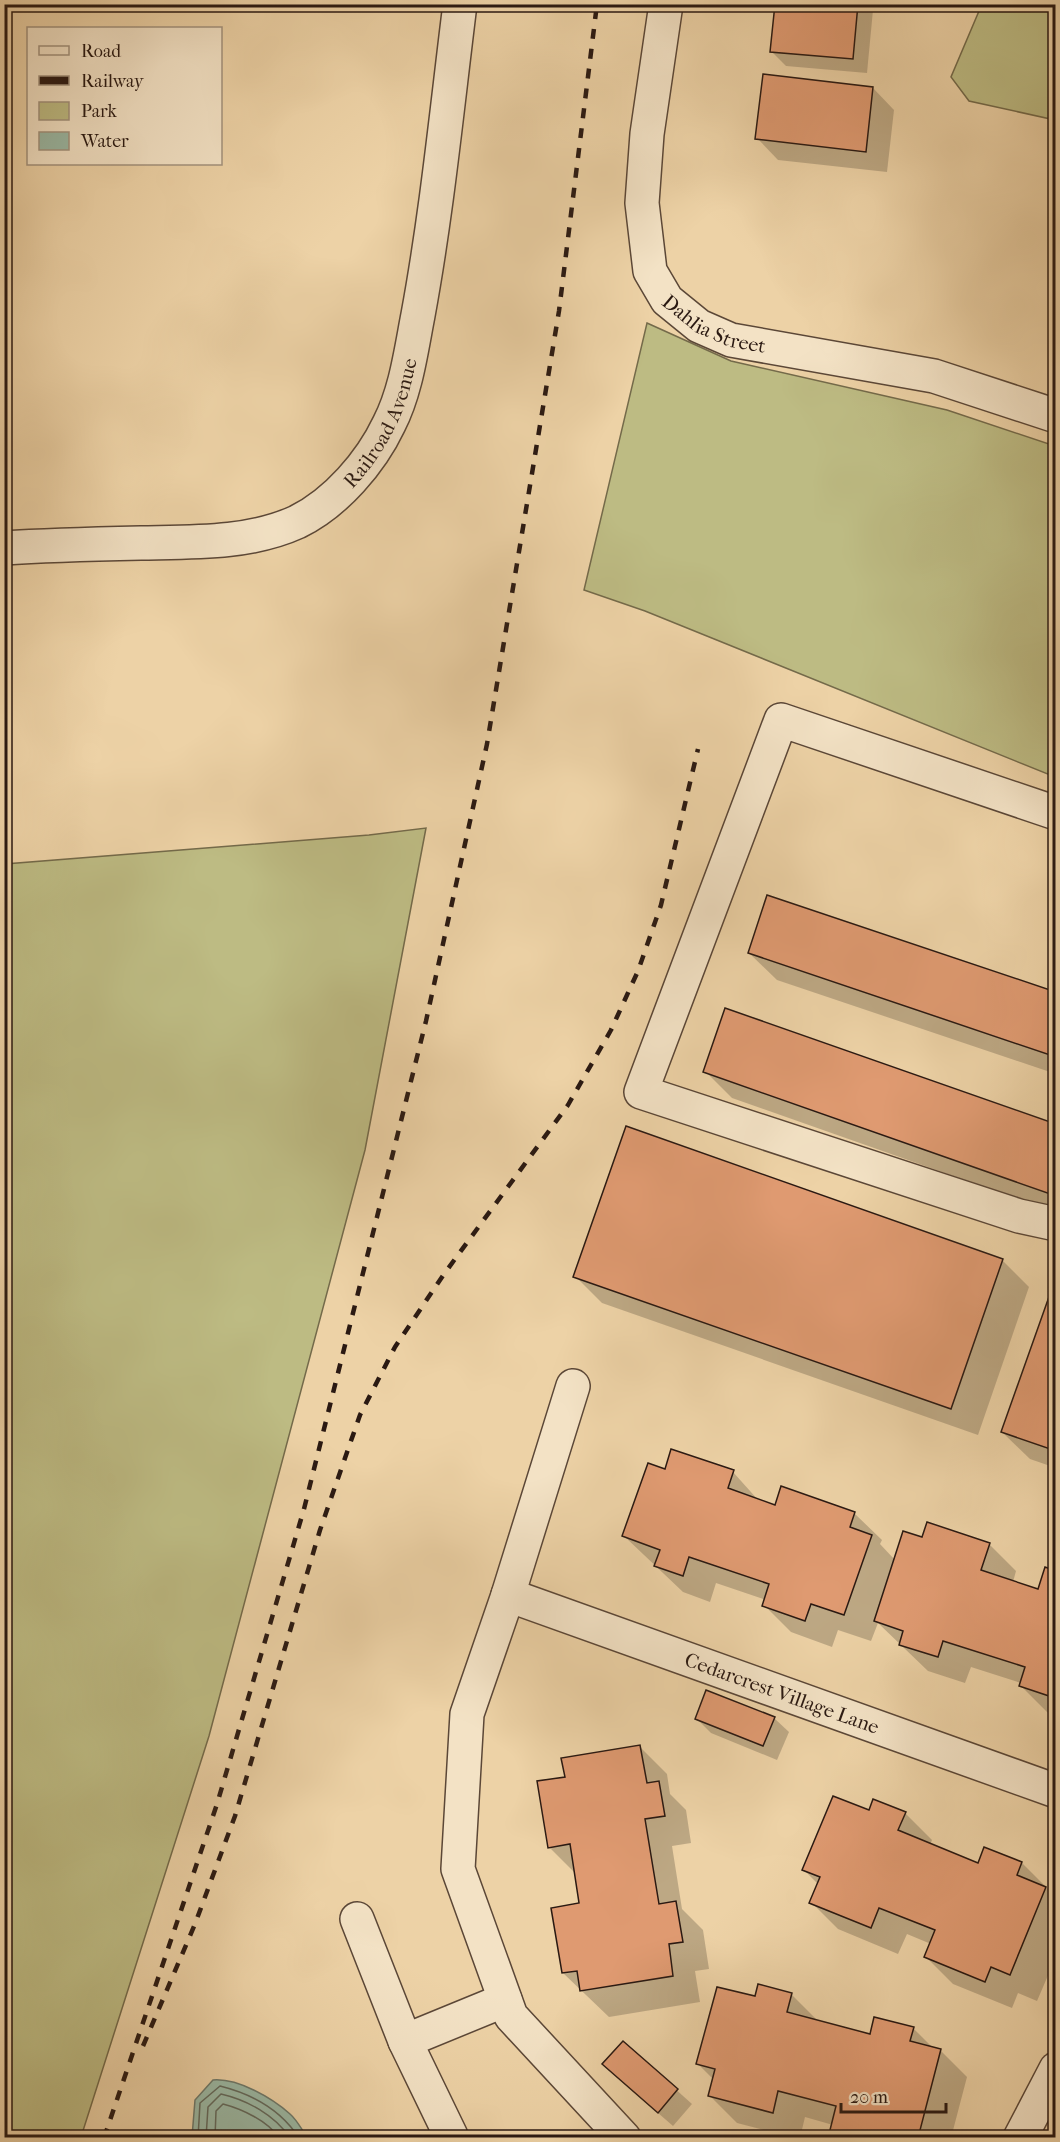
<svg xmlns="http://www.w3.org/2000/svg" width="1060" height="2142" viewBox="0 0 1060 2142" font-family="'IM FELL French Canon',serif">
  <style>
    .green { fill: #bdbb83; stroke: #746a4a; stroke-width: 1.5 }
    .water { fill: #9ab8a4; stroke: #6d786a; stroke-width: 1.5 }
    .shadow { fill: #0003 }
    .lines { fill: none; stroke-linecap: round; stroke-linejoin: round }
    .shore { stroke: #62685b; stroke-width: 1.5 }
    .building { fill: #df9a71; stroke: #2a1912; stroke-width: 1.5 }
    .minor-casing { stroke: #5b4737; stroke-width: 36 }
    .minor { stroke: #f3e2c5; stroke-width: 33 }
    .rail { stroke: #2a1912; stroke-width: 4.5; stroke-dasharray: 10 10; stroke-linecap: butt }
    .labels { text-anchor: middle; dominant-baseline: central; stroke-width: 6; stroke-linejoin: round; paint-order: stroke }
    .street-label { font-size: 20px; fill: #2a1912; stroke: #f3e2c5 }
  </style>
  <rect width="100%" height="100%" fill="#edd2a6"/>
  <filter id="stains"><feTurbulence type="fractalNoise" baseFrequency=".00333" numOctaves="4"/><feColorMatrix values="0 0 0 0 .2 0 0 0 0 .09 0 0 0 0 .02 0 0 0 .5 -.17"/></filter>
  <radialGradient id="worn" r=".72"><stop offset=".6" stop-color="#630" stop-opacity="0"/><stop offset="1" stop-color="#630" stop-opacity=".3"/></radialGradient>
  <g class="green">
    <path d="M982 4 1055 5V120L969 101 951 77Z"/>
    <path d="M647 323 731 361 947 410 1055 446V777L645 611 584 590Z"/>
    <path d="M426 828 365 1150 209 1736 81 2137H5V864L369 835Z"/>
  </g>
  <path class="water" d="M213 2080C238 2078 272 2098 290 2114 297 2120 302 2130 307 2137H192L195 2100Z"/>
  <g class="shadow">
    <path d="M776 4H867L873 10 867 73 786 66 772 52Z"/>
    <path d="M873 88 894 110 887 172 778 160 757 138Z"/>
    <path d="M749 953 1056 993V1074L777 980Z"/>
    <path d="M705 1071 1056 1126V1212L732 1098Z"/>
    <path d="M1002 1260 1029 1287 978 1435 602 1303 575 1276Z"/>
    <path d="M1056 1282V1468L1030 1459 1002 1432Z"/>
    <path d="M666 1470 733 1472 759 1501 776 1507 854 1513 882 1540 880 1544 895 1560 923 1539 989 1544 1016 1571 1013 1582 1039 1590 1056 1572V1716L1048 1713 1021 1686V1683L971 1667 965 1683 928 1671 878 1623 871 1641 838 1630 832 1647 791 1632 764 1605 766 1600 716 1583 710 1602 683 1592 624 1536Z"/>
    <path d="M774 1718 789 1732 777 1760 711 1733 697 1719Z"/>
    <path d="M640 1747 667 1774 670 1794 686 1810 691 1843 672 1846 682 1909 703 1930 709 1969 695 1971 700 2002 609 2017 563 1973 581 1904 576 1874 549 1847 566 1778Z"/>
    <path d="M869 1812 905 1813 932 1840 930 1845 979 1865 985 1849 1022 1863 1049 1890 1056 1899V1957L1037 2001 1018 1993 1012 2008 953 1984 926 1957 931 1944 907 1934 898 1954 838 1929 811 1902 818 1884 804 1870Z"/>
    <path d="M791 1994 819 2022 871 2035 913 2028 933 2048 940 2050 967 2077 951 2138H835L831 2134 833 2125 805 2117 800 2138H794L737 2123 710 2096 714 2080 698 2064 756 1998Z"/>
    <path d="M624 2043 692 2104 673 2126 619 2079Z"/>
  </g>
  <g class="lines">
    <g class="shore">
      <path d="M198 2138 200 2103 220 2086C252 2094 281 2110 299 2138"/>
      <path d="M206 2138 208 2107 221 2094C247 2100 275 2115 290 2138"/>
      <path d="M215 2138 216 2111 223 2104C242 2109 268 2121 279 2138"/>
    </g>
  </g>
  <g class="building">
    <path d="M775 4H858L853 59 770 52Z"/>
    <path d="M763 74 873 87 866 152 755 139Z"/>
    <path d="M767 895 1056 992V1057L748 953Z"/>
    <path d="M725 1008 1056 1124V1196L703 1072Z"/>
    <path d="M626 1126 1003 1259 951 1409 573 1277Z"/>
    <path d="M1056 1277V1451L1001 1432Z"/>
    <path d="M671 1449 734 1470 728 1488 775 1505 781 1486 855 1512 850 1527 872 1535 844 1615 811 1604 805 1621 762 1606 769 1584 689 1557 683 1576 654 1566 660 1550 622 1536 648 1463 665 1469Z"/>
    <path d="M927 1522 990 1543 981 1570 1038 1589 1045 1567 1056 1571V1688L1052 1697 1019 1686 1025 1667 943 1641 938 1657 899 1645 903 1631 874 1621 903 1531 922 1537Z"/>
    <path d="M706 1690 775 1717 763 1746 695 1719Z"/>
    <path d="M640 1745 647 1783 659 1781 665 1816 645 1819 659 1904 676 1901 683 1942 669 1944 673 1976 580 1991 577 1971 562 1973 551 1908 579 1903 570 1844 548 1848 537 1781 565 1777 561 1758Z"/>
    <path d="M833 1796 869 1810 873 1799 906 1812 898 1830 978 1863 984 1847 1022 1862 1017 1875 1046 1887 1010 1975 991 1967 985 1982 924 1957 935 1930 879 1908 871 1928 809 1903 820 1877 802 1870Z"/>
    <path d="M758 1984 792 1993 787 2012 870 2034 874 2017 914 2027 910 2041 941 2049 918 2138 897 2135 842 2138 829 2134 836 2106 778 2091 773 2113 708 2096 715 2069 696 2064 717 1987 755 1996Z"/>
    <path d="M623 2041 678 2089 658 2113 602 2064Z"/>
  </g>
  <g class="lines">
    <defs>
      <g id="minor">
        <path id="s1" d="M666 4 647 134 642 203 650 271 667 300 699 326 731 340 934 376 1056 416"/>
        <path id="s2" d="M4 548C50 545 95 544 141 543 192 542 249 544 297 522 336 503 371 462 389 424 406 391 411 351 418 315 437 212 447 108 460 4"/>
        <path d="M1056 813 781 720 641 1092 1019 1216 1056 1224"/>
        <path d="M573 1386 508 1595 467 1714 458 1869 511 2016 624 2138"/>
        <path id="s3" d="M508 1595 1056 1791"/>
        <path d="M357 1919 405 2041 505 2000"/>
        <path d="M405 2041 451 2136"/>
        <path d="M1020 2138 1056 2069"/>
      </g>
    </defs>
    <use href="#minor" class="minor-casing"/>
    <use href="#minor" class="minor"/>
    <g class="rail">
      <path d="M143 2046 195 1924 235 1816 320 1530 360 1415 395 1347 444 1274 568 1105 611 1030 638 971 661 905 698 749"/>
      <path d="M104 2138 217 1804 304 1509 426 1021 487 744 559 311 597 4"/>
    </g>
  </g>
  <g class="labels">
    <g class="street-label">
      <text stroke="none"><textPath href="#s1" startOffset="357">Dahlia Street</textPath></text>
      <text stroke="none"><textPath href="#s2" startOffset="430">Railroad Avenue</textPath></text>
      <text stroke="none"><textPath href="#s3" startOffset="291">Cedarcrest Village Lane</textPath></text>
    </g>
  </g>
  <rect width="1060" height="2142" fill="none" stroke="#edd2a6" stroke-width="24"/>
  <rect x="6" y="6" width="1048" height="2130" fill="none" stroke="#2a1912" stroke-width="3"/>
  <rect x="12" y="12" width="1036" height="2118" fill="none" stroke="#2a1912" stroke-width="1.5"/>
  <rect x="27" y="27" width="195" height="138" fill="#f3e2c5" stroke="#a3927d" stroke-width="1.5"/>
  <rect x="39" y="46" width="30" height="9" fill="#f3e2c5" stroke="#a3927d" stroke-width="1.5"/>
  <text x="81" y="57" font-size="18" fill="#2a1912">Road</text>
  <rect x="39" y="76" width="30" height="9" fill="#2a1912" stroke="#a3927d" stroke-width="1.5"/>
  <text x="81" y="87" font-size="18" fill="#2a1912">Railway</text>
  <rect x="39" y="102" width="30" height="18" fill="#bdbb83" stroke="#a3927d" stroke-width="1.5"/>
  <text x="81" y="117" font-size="18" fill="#2a1912">Park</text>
  <rect x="39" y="132" width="30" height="18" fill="#9ab8a4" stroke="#a3927d" stroke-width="1.5"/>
  <text x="81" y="147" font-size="18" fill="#2a1912">Water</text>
  <path d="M841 2103v9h105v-9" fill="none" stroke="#2a1912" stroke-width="3"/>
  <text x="850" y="2103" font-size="18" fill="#2a1912" stroke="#f3e2c5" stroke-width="4.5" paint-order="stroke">20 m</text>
  <rect width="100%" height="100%" filter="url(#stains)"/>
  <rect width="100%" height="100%" fill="url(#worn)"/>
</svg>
